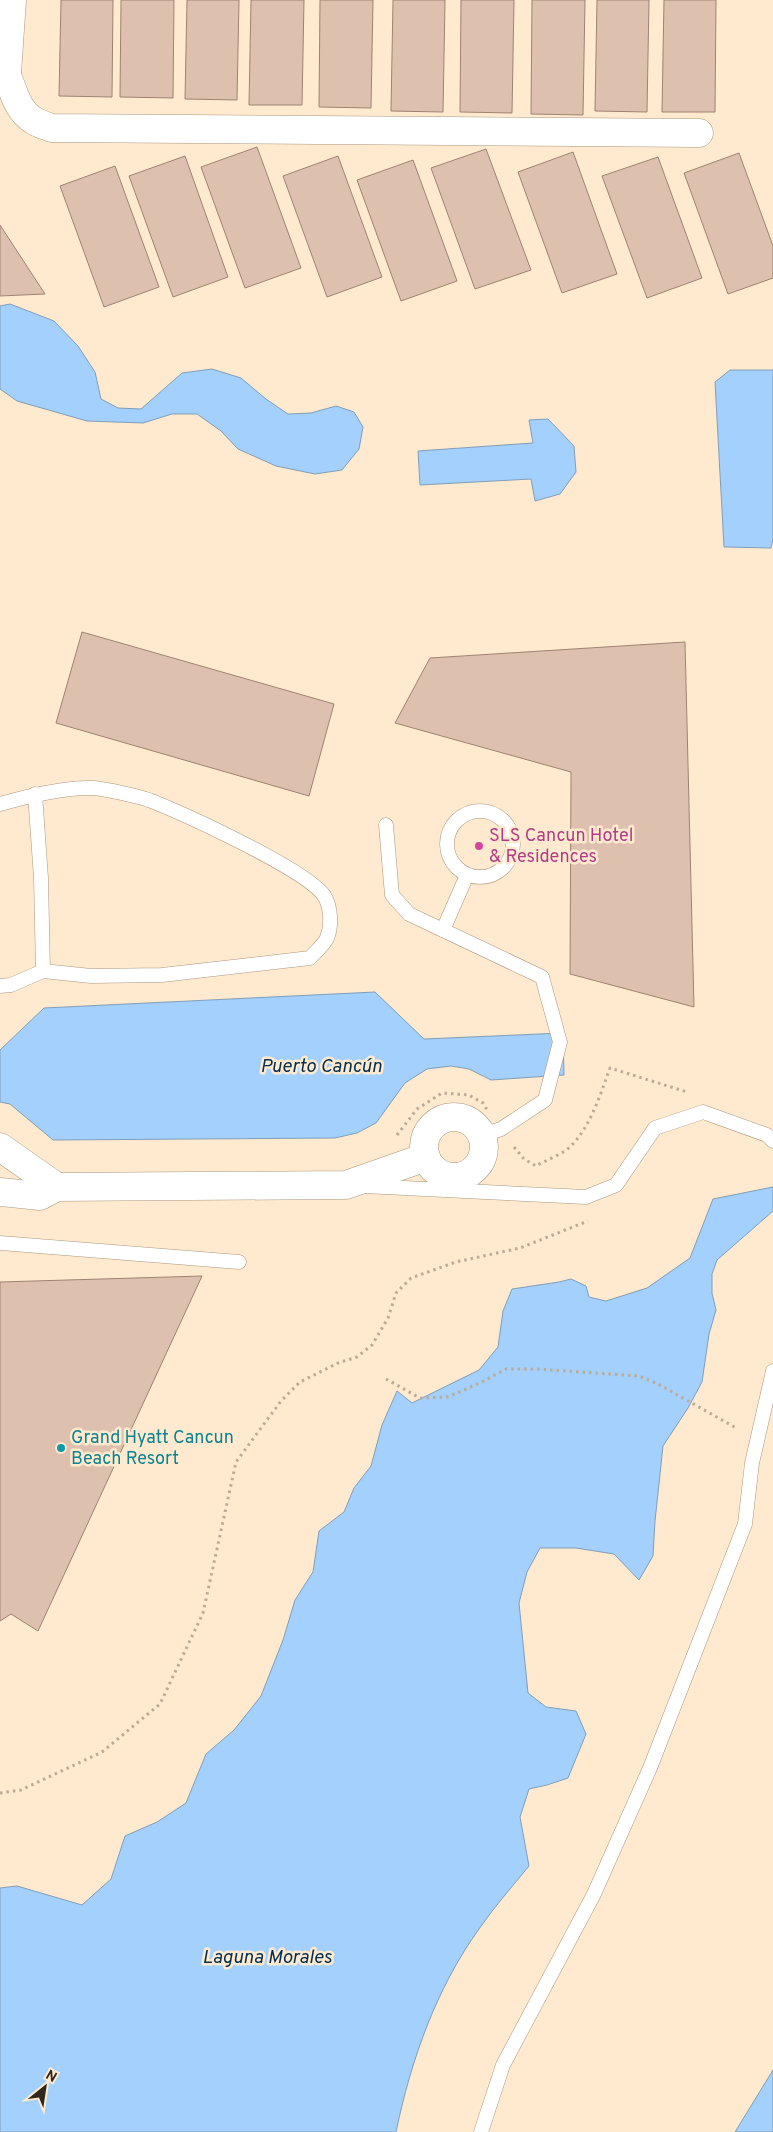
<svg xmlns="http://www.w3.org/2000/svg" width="773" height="2132" viewBox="0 0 773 2132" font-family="Overpass,sans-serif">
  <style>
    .water { fill: #a3d0fd; stroke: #809eba }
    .building { fill: #dec0ae; stroke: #9e8371 }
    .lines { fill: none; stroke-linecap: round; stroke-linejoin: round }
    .service-casing { stroke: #a9967d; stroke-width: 15 }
    .minor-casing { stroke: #a9967d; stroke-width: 29 }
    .path { stroke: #bcab96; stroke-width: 3; stroke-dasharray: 2.5 4; stroke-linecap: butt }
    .service { stroke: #fff; stroke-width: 14 }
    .minor { stroke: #fff; stroke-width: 28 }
    .hotel-dot { fill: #d1479c; stroke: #ffeacf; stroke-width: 2 }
    .culture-dot { fill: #0f9aa8; stroke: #ffeacf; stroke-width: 2 }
    .labels { text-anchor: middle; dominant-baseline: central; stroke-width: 5; stroke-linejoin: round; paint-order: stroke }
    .hotel-label { font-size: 18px; fill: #b23c85; stroke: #ffeacf; text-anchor: start }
    .culture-label { font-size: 18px; fill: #0d838f; stroke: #ffeacf; text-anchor: start }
    .water-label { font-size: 19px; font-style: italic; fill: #022e51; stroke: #ffeacf }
  </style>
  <rect width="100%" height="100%" fill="#ffeacf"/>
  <g class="water">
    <path d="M10 304 54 321 78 346 95 372 101 399 118 408 141 409 182 373 212 369 241 378 266 399 288 414 311 413 336 406 354 412 363 427 359 449 342 470 315 474 276 466 238 449 221 431 197 414H172L143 423 87 421 17 401 0 389V306Z"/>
    <path d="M730 370H773V539L771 548 724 547 715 382Z"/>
    <path d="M548 419 574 446 576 472 560 494 535 501 531 479 420 485 418 451 533 443 529 420Z"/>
    <path d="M375 992 424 1039 563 1033 564 1075 491 1080 469 1069 451 1066 427 1069 405 1083 376 1123 357 1133 335 1138 53 1140 10 1104 0 1102V1050L44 1008Z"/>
    <path d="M773 1187V1211L717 1260 712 1274V1293L716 1310 709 1334 702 1382 688 1408 663 1446 655 1521 653 1556 639 1580 614 1554 576 1548H540L527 1572 519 1603 528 1693 546 1707 576 1711 586 1734 568 1778 547 1785 529 1789 520 1817 529 1866C512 1887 494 1907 479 1929 436 1989 411 2060 396 2132H0V1888L17 1886 82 1905 111 1879 125 1836 157 1822 186 1803 206 1754 234 1730 261 1696 283 1640 295 1600 313 1572 319 1531 344 1512 354 1488 371 1466 382 1425 397 1391 412 1403 479 1370 498 1347 503 1311 512 1289 559 1282 571 1279 586 1286 589 1297 606 1301 647 1288 690 1258 713 1199Z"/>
    <path d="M773 2070V2132H735Z"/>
  </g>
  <g class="building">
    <path d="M61 0H113L112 97 59 96Z"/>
    <path d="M121 0H174L173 98 120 97Z"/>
    <path d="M187 0H239L237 100 185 99Z"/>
    <path d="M251 0H304L302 105H249Z"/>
    <path d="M320 0H373L371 108 319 107Z"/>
    <path d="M393 0H445L443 112 391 111Z"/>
    <path d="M461 0H514L512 113 460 112Z"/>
    <path d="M532 0H585L583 115 531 114Z"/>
    <path d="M597 0H649L647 112 595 111Z"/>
    <path d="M664 0H716L715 112H662Z"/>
    <path d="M257 147 301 268 245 288 201 167Z"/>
    <path d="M486 149 531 270 475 289 431 168Z"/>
    <path d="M573 152 617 274 562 293 518 172Z"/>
    <path d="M739 153 773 246V278L728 294 684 173Z"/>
    <path d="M185 156 228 277 173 297 129 176Z"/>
    <path d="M338 156 382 277 327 297 283 176Z"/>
    <path d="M658 157 702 278 647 298 602 176Z"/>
    <path d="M413 160 457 281 401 301 357 180Z"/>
    <path d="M115 166 159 287 104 307 60 186Z"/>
    <path d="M0 225 45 294 0 296Z"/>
    <path d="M82 632 334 704 309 796 56 723Z"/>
    <path d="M685 642 694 1007 570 974 571 772 395 723 430 658Z"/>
    <path d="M202 1276 38 1631 11 1614 0 1621V1282Z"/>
  </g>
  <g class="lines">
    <defs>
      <g id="service">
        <path d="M35 794 41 878 43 971"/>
        <path d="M0 804C28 796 65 787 93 788 106 789 137 796 149 800 182 813 310 871 325 897 331 908 332 926 327 938 324 945 315 952 310 958L162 975 91 976 43 971 11 985 0 986"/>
        <circle cx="480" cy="844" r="33"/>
        <path d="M386 825 392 895 409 914 542 977 560 1042 545 1100 501 1129 482 1135"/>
        <path d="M443 930 467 875"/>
        <path d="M364 1186 586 1197 616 1185 655 1128 703 1112 767 1135 773 1141"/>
        <path d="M0 1243 239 1262"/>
        <path d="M481 2132 503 2065 594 1894 650 1768 745 1524 752 1463 773 1371"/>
      </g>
      <g id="minor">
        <path d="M0 61C12 79 13 108 33 120 39 124 46 126 52 128L699 133"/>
        <path d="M7 73 12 0"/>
        <circle cx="454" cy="1147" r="30"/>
        <path d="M0 1147 57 1187"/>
        <path d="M0 1192 40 1196 57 1187 346 1185 426 1157"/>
      </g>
    </defs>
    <use href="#service" class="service-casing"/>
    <use href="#minor" class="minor-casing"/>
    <g class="path">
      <path d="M397 1135 417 1109 442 1093 469 1095 483 1103 487 1110"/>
      <path d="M514 1147 524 1159 536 1166C546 1160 561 1155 570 1147 591 1126 600 1095 610 1068L687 1092"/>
      <path d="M386 1379 420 1398 447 1397 480 1383 506 1369H536L639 1376 658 1384 738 1429"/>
      <path d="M0 1793 21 1790 102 1752 160 1704 203 1613 236 1462 281 1401 300 1382 338 1363 357 1357 372 1345 388 1318 396 1293 411 1278 456 1262 520 1248 588 1221"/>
    </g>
    <use href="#service" class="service"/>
    <use href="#minor" class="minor"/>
  </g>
  <circle class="hotel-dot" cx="479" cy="846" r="5"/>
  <circle class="culture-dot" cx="61" cy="1448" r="5"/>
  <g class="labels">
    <g class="hotel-label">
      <text x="489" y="836">SLS Cancun Hotel<tspan x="489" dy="21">&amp; Residences</tspan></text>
    </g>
    <g class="culture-label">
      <text x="71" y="1438">Grand Hyatt Cancun<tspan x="71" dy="21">Beach Resort</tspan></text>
    </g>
    <g class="water-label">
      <text x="321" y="1067">Puerto Cancún</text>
      <text x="267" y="1958">Laguna Morales</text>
    </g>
  </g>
  <g transform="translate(45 2087) rotate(30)" stroke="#ffeacf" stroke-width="4" paint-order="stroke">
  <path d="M0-4L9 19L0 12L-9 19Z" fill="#30281e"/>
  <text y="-8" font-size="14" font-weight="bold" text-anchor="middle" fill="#30281e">N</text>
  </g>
</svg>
